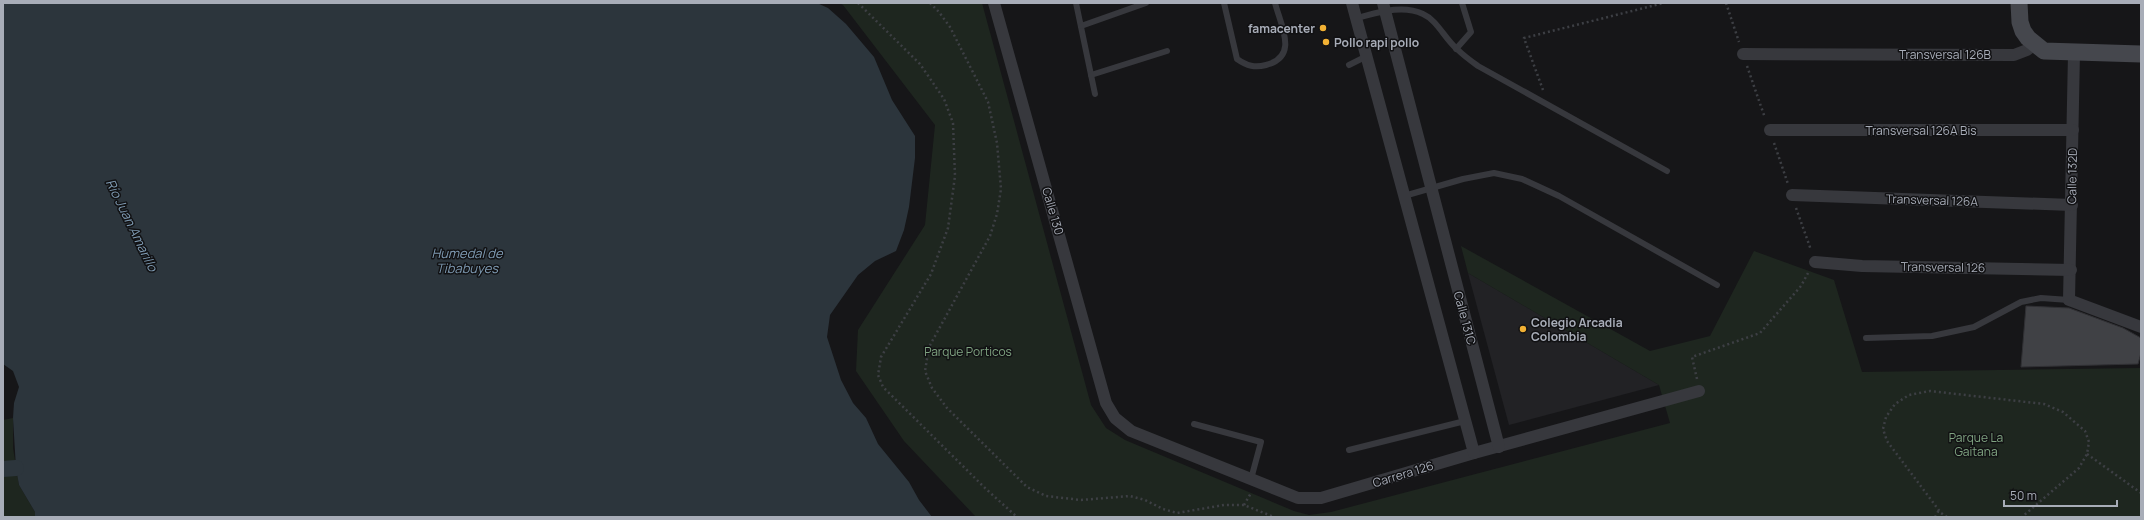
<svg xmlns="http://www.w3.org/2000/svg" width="2144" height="520" viewBox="0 0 2144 520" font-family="Manrope,sans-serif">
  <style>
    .built { fill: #222225 }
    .green { fill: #1e261f }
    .water { fill: #2c353c }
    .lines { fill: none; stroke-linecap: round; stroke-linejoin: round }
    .canal { stroke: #2c353c; stroke-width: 16 }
    .building { fill: #404145; stroke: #303034 }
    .path { stroke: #3d3f44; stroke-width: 2.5; stroke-dasharray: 2 3; stroke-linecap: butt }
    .service { stroke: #37383d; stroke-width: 6 }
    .minor { stroke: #37383d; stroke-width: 12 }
    .secondary { stroke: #45474d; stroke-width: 17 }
    .poi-dot { fill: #f2b134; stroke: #111113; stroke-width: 1.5 }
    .labels { text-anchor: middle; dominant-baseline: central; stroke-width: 3; stroke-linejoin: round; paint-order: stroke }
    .poi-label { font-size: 12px; font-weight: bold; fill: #a8adb8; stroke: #111113; text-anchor: start }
    .street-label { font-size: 12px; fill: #a8adb8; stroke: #111113 }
    .park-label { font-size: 12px; fill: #7fa381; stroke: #111113 }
    .water-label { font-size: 13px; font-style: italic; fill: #7f9bb3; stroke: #111113 }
  </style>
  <rect width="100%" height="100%" fill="#161618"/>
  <path class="built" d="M1468 273 1659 385 1509 425Z"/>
  <g class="green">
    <path d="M839 3H982L1091 405 1106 428 1125 440 1294 511 1309 515 1331 512 1670 423 1659 385 1468 273 1461 246 1650 351 1710 336 1754 251 1834 280 1862 372 2141 368V517H976L904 441 856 371 858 330 925 225 935 125 843 5Z"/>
    <path d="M13 418V448L19 485 35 512V517H3V420Z"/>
  </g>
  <path class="water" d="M3 3H817L828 8 846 24 874 57 892 100 915 136V158L909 207 904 230 896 251 875 261 858 275 830 315 827 337 841 380 853 403 866 418 878 444 909 482 919 500 932 517H35V512L19 485 16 468 13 418 14 403 19 387 13 371 3 364Z"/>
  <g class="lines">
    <path class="canal" d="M3 469 16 468"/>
  </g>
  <path class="building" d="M2026 306 2069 308 2123 328 2141 338V353L2138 364 2021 367Z"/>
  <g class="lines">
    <g class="path">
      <path d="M858 3 920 64 944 99 953 123 955 176 948 228 931 274 881 357 878 375 883 387 986 489 1017 517"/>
      <path d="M930 3 939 12 950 27 988 102 997 143 1001 189 997 214 990 236 929 347 925 371 932 388 947 408 1027 487 1046 496 1081 500 1130 496 1145 500 1163 509 1177 513 1224 505H1244L1274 517"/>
      <path d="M1726 3 1739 42"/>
      <path d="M1747 66 1765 118"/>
      <path d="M1543 90 1524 38 1664 3"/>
      <path d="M1774 143 1788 184"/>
      <path d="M1796 208 1811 250"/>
      <path d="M1697 379 1692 357 1760 333 1801 286 1808 273"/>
      <path d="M2087 454 2141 493"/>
      <path d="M1244 505 1251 493"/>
      <path d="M1935 517 1939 510"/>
      <path d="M1947 517 1941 513 1887 441 1883 429 1886 417 1895 404 1909 395 1930 391 2044 404 2063 412 2085 431 2089 442 2087 454 2079 468 2022 517"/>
    </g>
    <g class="service">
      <path d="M1076 3 1095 94"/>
      <path d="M1224 3 1237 59C1247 66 1255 68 1266 65 1299 57 1281 26 1275 3"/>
      <path d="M1357 18C1377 13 1402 4 1423 14 1437 20 1445 39 1457 49 1463 55 1471 61 1478 66L1667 171"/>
      <path d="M1081 26 1146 3"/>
      <path d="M1456 49 1471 32 1462 3"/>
      <path d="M1349 65 1367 56"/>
      <path d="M1091 75 1167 51"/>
      <path d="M1404 196 1463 179 1494 173 1522 179 1559 196 1717 285"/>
      <path d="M1866 338 1932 336 1974 327 2021 302 2041 298 2069 300"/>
      <path d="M1194 424 1261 442 1251 479"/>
      <path d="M1349 450 1465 421"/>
    </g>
    <g class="minor">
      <path d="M994 3 1106 403 1115 418 1131 431 1298 498H1321L1474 453 1699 391"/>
      <path d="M1352 3 1474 453"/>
      <path d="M1383 3 1499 447"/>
      <path d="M2074 53 2069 300 2141 327"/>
      <path d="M1743 54 2014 55 2027 50 2034 44"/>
      <path d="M1770 130H2073"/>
      <path d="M1792 195 2072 205"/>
      <path d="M1815 262 1862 266 2071 270"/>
    </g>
    <path class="secondary" d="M2019 3 2020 22 2023 31 2028 38 2044 51 2141 54"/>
  </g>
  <g class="poi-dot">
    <circle cx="1323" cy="28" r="4"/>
    <circle cx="1326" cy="42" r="4"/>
    <circle cx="1523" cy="329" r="4"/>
  </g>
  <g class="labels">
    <g class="poi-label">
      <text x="1315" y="28" text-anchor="end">famacenter</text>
      <text x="1334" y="42">Pollo rapi pollo</text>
      <text x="1531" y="322">Colegio Arcadia<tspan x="1531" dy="14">Colombia</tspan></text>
    </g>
    <g class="street-label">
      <text x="1945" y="54">Transversal 126B</text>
      <text x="1921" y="130">Transversal 126A Bis</text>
      <text transform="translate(2072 176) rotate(-89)">Calle 132D</text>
      <text transform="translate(1932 200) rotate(2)">Transversal 126A</text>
      <text transform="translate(1053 211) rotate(74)">Calle 130</text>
      <text transform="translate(1943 267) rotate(1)">Transversal 126</text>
      <text transform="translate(1465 318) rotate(75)">Calle 131C</text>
      <text transform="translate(1403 474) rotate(-17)">Carrera 126</text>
    </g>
    <g class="park-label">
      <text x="968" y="351">Parque Porticos</text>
      <text x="1976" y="437">Parque La<tspan x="1976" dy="14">Gaitana</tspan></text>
    </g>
    <g class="water-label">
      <text transform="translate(132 225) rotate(64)">Río Juan Amarillo</text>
      <text x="467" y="253">Humedal de<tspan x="467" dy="15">Tibabuyes</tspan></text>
    </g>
  </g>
  <rect width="2144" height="520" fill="none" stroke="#a8adb8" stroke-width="8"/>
  <path d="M2004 500v6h113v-6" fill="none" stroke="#a8adb8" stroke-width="2"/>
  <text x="2010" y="500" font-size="12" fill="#a8adb8" stroke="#111113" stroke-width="3" paint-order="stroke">50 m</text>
</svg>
